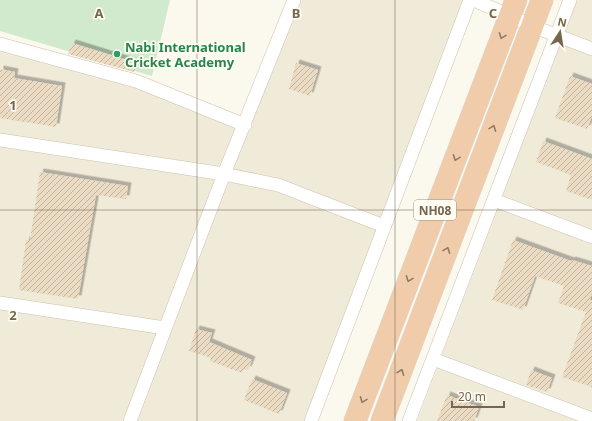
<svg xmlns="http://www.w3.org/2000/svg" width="592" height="421" viewBox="0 0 592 421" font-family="'Noto Sans',sans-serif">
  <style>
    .residential { fill: #f0ebd9 }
    .green { fill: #d1e9cc }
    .building { fill: url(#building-hatch); filter: url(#shadow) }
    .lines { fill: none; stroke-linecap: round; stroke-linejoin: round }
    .street-casing { stroke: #cbc2b0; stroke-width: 14 }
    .highway-casing { stroke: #dbd7d2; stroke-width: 23 }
    .street { stroke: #fff; stroke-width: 13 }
    .highway { stroke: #f0ccaa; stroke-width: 22 }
    .oneway { stroke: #8e7a63 }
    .grid { fill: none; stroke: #766651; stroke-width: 1; stroke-opacity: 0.55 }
    .leisure-dot { fill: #2e9e5b; stroke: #fefcf3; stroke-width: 1.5 }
    .labels { text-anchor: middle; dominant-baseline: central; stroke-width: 3.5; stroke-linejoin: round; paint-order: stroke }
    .shield { fill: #fefcf3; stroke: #9f9382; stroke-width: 1 }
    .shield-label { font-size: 12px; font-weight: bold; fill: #766651 }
    .leisure-label { font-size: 13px; font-weight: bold; fill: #27864d; stroke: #fefcf3; text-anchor: start }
    .grid-label { font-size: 13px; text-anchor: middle; font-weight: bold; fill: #766651; stroke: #fefcf3; stroke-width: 3.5; stroke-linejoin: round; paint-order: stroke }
  </style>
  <defs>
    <pattern id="building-hatch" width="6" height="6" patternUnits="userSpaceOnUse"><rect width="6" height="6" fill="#eadbc2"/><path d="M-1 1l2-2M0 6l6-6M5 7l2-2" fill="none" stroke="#c2b5a0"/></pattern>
    <filter id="shadow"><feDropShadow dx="3.5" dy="-3.5" stdDeviation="0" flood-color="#0004"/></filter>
  </defs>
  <rect width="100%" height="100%" fill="#fbf9ed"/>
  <g class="residential">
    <path d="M294 0H470L311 421H0V44L54 60 245 125Z"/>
    <path d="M577 0H592V421H417Z"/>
  </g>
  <path class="green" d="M0 0H170L152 76 0 31Z"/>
  <g class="building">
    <path d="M72 43 137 63 134 72 68 54Z"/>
    <path d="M296 63 318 70 310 96 289 89Z"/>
    <path d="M0 69 15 72 14 78 62 86 56 127 0 118Z"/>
    <path d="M570 76 592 84V116L587 129 555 118Z"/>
    <path d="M543 141 592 159V200L566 191 571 175 536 162Z"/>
    <path d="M40 172 128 186 126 199 96 195 78 299 19 290 26 240H30Z"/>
    <path d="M513 240 571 261 572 260 592 266V293L588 306 590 300H592V387L562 377 586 312 558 303 564 286 535 276 523 310 492 300Z"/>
    <path d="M196 329 212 333 209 342 252 360 248 370 244 368 242 373 210 361 211 358 189 351Z"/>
    <path d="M531 370 552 378 547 392 526 385Z"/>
    <path d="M252 379 287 393 279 414 244 400Z"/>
    <path d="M447 395 479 407 474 421H437Z"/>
  </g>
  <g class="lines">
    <defs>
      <g id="street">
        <path d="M474 0 532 26 592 49"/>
        <path d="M0 44 136 81 245 125"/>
        <path d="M0 140 224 174 278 185 384 226"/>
        <path d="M494 200 592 237"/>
        <path d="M0 303 165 328"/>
        <path d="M433 359 592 419"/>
        <path d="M130 421 224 174 294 0"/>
        <path d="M311 421 470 0"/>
        <path d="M409 421 570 0"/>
      </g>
      <g id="highway">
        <path d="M355 421 516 0"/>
        <path d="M382 421 542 0"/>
      </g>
    </defs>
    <use href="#street" class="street-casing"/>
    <use href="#highway" class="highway-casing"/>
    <use href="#street" class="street"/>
    <use href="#highway" class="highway"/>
  </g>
  <defs><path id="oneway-chevron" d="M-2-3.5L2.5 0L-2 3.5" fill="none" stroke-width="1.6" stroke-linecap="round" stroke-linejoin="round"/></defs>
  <g class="oneway">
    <use href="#oneway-chevron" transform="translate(502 36) rotate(111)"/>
    <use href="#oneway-chevron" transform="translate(493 128) rotate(-69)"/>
    <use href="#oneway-chevron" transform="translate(456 158) rotate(111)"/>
    <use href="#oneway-chevron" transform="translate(447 250) rotate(-69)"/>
    <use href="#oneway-chevron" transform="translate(409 279) rotate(111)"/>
    <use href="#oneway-chevron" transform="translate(401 372) rotate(-69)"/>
    <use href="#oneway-chevron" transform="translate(363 400) rotate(111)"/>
  </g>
  <path class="grid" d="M197 0V421M395 0V421M0 210H592"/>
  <circle class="leisure-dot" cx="117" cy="54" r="4"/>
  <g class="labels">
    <rect class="shield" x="414" y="200" width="42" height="20" rx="3"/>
    <g class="shield-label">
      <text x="435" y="210">NH08</text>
    </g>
    <g class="leisure-label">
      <text x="125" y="47">Nabi International<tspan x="125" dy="15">Cricket Academy</tspan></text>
    </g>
  </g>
  <g class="grid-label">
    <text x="99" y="18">A</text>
    <text x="296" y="18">B</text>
    <text x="493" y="18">C</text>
    <text x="13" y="110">1</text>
    <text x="13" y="320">2</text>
  </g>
  <g transform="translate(560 32) rotate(12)" stroke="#fefcf3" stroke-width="3" paint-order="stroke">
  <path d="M0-3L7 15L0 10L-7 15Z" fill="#766651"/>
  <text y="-6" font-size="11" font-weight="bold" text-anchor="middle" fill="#766651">N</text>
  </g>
  <path d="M452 401v6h52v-6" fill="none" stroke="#766651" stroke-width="2"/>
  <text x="458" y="401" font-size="12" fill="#766651" stroke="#fefcf3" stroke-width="3" paint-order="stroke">20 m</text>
</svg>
